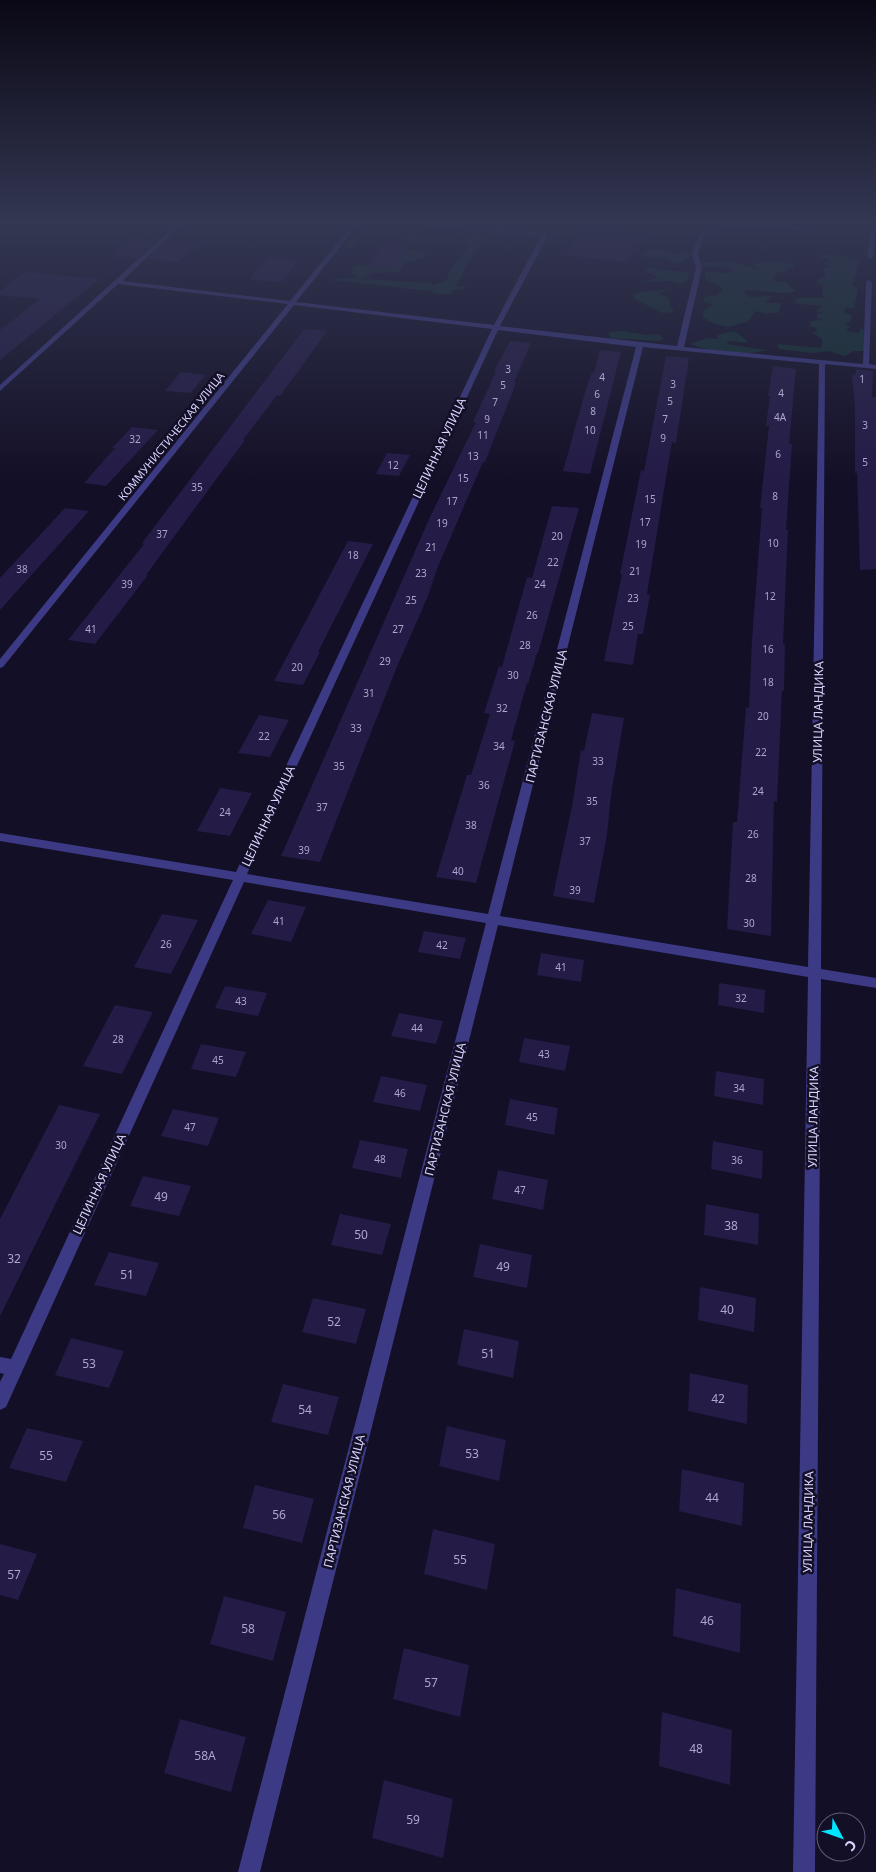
<svg xmlns="http://www.w3.org/2000/svg" width="876" height="1872" viewBox="0 0 876 1872" font-family="'Noto Sans',sans-serif">
  <style>
    .green { fill: #12302f }
    .building { fill: #241b47 }
    .lines { fill: none; stroke-linecap: round; stroke-linejoin: round }
    .minor { fill: #3d3a85; fill-rule: evenodd }
    .labels { text-anchor: middle; dominant-baseline: central; stroke-width: 5; stroke-linejoin: round; paint-order: stroke }
    .number-label { font-size: 10px; fill: #aca6d1 }
    .far-street-label { font-size: 11px; fill: #d9d4ff; stroke: #130f26 }
    .street-label { font-size: 12px; fill: #d9d4ff; stroke: #130f26 }
    .near-number-label { font-size: 12px; fill: #aca6d1 }
  </style>
  <rect width="100%" height="100%" fill="#130f26"/>
  <g class="green">
    <path d="M370 222 391 223 369 224 371 226 351 248H344L365 223Z"/>
    <path d="M443 227 486 232 479 245 481 247 476 249 477 250 468 262 456 286H466L464 289 452 290 451 294H436L430 291 334 280 345 278 429 283 434 285 445 281 450 276 447 274 470 246 465 244V241L474 234 471 232 438 228Z"/>
    <path d="M407 234 451 239 459 242H411L403 237Z"/>
    <path d="M406 250 425 252 424 257 403 264 400 272 371 273 365 278H356V275L353 274V271L350 268 359 264 366 267H374Z"/>
    <path d="M649 250H666L676 254 683 251 691 255 683 262 677 263 665 258 640 256Z"/>
    <path d="M820 254 848 257 859 262 852 286 858 288 854 308H845L844 313 851 315V321L844 324 850 326 846 331 858 333 861 328 868 334 865 351H854L845 356 829 351 812 353 779 349 777 344 821 348 823 340 813 333 816 331 817 328 811 327 810 321 824 320 817 318V314L823 313 816 311 823 306 794 303 798 298H826L822 295 824 286 817 283 819 279 825 278 824 268 830 267 824 264 829 259 818 257Z"/>
    <path d="M777 261 793 264 794 268 788 267 787 271 777 272 773 281 787 283 790 287 796 290 795 292 783 293 747 290 744 292 748 297 772 296 765 303H781L779 312 766 314 756 311 746 323C740 322 738 324 733 326 724 328 711 322 703 318V311L709 306 715 305 704 302 703 299 707 296 718 295V293L723 291 721 289 723 288 719 287V284L710 282 705 278V272C714 271 721 275 730 272L733 268C723 267 714 267 703 266L701 263 732 262 756 269H758L752 264C759 261 769 263 777 261Z"/>
    <path d="M655 267 659 270 690 272 687 274 690 275 686 282 679 284C666 277 657 284 644 281L659 278 653 274 646 272 645 270Z"/>
    <path d="M665 290 666 292H659L660 295 669 297 668 300 671 302 669 305 674 312 662 313 635 299 634 295 639 292Z"/>
    <path d="M624 331 646 335 658 334 664 339 657 341 610 338 608 332Z"/>
    <path d="M734 331 747 340V343L728 341 727 344 766 350C748 357 708 351 690 344L708 338 718 339 717 335Z"/>
  </g>
  <g class="building">
    <path d="M585 227 604 230 644 234 627 262 565 255Z"/>
    <path d="M132 239 155 241 137 258 113 256Z"/>
    <path d="M166 242 197 244 178 262 148 259Z"/>
    <path d="M382 246 408 248 395 269 368 267Z"/>
    <path d="M268 258 298 261 281 282 249 279Z"/>
    <path d="M24 272 99 279 0 360V330L40 299 0 295V291Z"/>
    <path d="M304 329 327 331 280 396 277 395 243 440H245L146 575H148L95 644 68 640 144 544 142 543Z"/>
    <path d="M510 341 531 343 514 382 516 383 485 462H483L437 569 428 596 396 669 320 862 281 856 430 517 476 422H473L496 371H494Z"/>
    <path d="M600 350 621 352 590 474 563 471 584 396 591 373H594Z"/>
    <path d="M666 356 689 358 676 443 672 442 663 496 647 594 650 595 643 634H638L633 665 604 661 622 574H620L641 470 644 471Z"/>
    <path d="M773 366 796 369 789 444H792L786 530H788L783 644 785 645 784 691H782L777 802 774 801 771 936 727 929 733 822H737L746 707 749 708 752 640 762 508H760L769 426H766L770 396H768Z"/>
    <path d="M856 369 873 371 872 397H876V569L860 570 857 473H855V405L852 375H855Z"/>
    <path d="M181 372 206 375 190 393 165 391Z"/>
    <path d="M132 427 158 430 106 486 84 483 115 448H112Z"/>
    <path d="M387 453 410 455 399 476 376 474Z"/>
    <path d="M552 506 579 508 538 653H537L528 684 527 683 511 740 515 741 476 883 436 877 467 775H471L490 714 484 713 499 666 502 667 527 577 532 578Z"/>
    <path d="M65 508 89 511 0 610V578Z"/>
    <path d="M348 541 373 544 318 652H320L303 685 274 681Z"/>
    <path d="M592 713 624 718 611 795 607 835 594 903 553 896 572 806 581 750 584 751Z"/>
    <path d="M259 715 289 720 270 757 238 753Z"/>
    <path d="M220 788 252 793 230 836 197 831Z"/>
    <path d="M268 900 306 907 291 942 251 934Z"/>
    <path d="M162 914 198 920 171 974 134 967Z"/>
    <path d="M424 931 466 938 460 959 418 952Z"/>
    <path d="M541 953 584 960 581 982 537 975Z"/>
    <path d="M719 983 765 990 764 1013 718 1005Z"/>
    <path d="M225 986 267 993 258 1016 215 1008Z"/>
    <path d="M115 1005 153 1012 122 1074 83 1066Z"/>
    <path d="M399 1013 443 1021 436 1044 391 1036Z"/>
    <path d="M524 1038 570 1046 565 1071 519 1062Z"/>
    <path d="M201 1044 246 1052 236 1077 191 1069Z"/>
    <path d="M716 1071 764 1079 763 1105 714 1096Z"/>
    <path d="M381 1076 427 1085 420 1111 373 1102Z"/>
    <path d="M510 1099 558 1108 554 1135 505 1125Z"/>
    <path d="M59 1105 100 1114 0 1316V1219Z"/>
    <path d="M173 1109 219 1118 208 1146 161 1136Z"/>
    <path d="M360 1140 408 1149 401 1178 352 1168Z"/>
    <path d="M713 1141 763 1151 762 1179 711 1169Z"/>
    <path d="M498 1170 548 1180 543 1210 492 1199Z"/>
    <path d="M143 1176 191 1186 179 1216 130 1206Z"/>
    <path d="M706 1204 759 1214 758 1245 704 1235Z"/>
    <path d="M340 1214 391 1224 382 1255 331 1245Z"/>
    <path d="M480 1244 532 1255 527 1288 473 1277Z"/>
    <path d="M109 1252 159 1263 146 1296 94 1285Z"/>
    <path d="M700 1287 756 1298 754 1332 698 1320Z"/>
    <path d="M313 1298 366 1309 356 1344 302 1332Z"/>
    <path d="M464 1329 519 1341 513 1378 457 1365Z"/>
    <path d="M71 1338 124 1351 109 1388 55 1375Z"/>
    <path d="M690 1373 748 1385 747 1424 688 1411Z"/>
    <path d="M283 1384 339 1397 328 1435 271 1422Z"/>
    <path d="M447 1426 506 1440 499 1481 439 1466Z"/>
    <path d="M27 1428 83 1441 66 1482 9 1468Z"/>
    <path d="M682 1469 744 1483 742 1526 679 1511Z"/>
    <path d="M255 1485 314 1499 302 1543 243 1528Z"/>
    <path d="M433 1529 495 1544 487 1590 424 1574Z"/>
    <path d="M0 1544 37 1554 18 1600 0 1595Z"/>
    <path d="M676 1588 741 1604 740 1653 673 1636Z"/>
    <path d="M224 1596 286 1612 273 1661 210 1644Z"/>
    <path d="M404 1648 469 1665 460 1717 393 1699Z"/>
    <path d="M662 1712 732 1730 730 1785 659 1766Z"/>
    <path d="M180 1719 246 1737 231 1792 164 1773Z"/>
    <path d="M384 1780 453 1799 443 1858 372 1838Z"/>
  </g>
  <g class="lines">
    <g class="minor">
      <path d="M180 221H186L122 281 290 301 355 221H361L296 302 494 325 541 236 390 221H410L545 233 548 235 500 326 677 346 696 268 692 254 700 233C734 219 768 224 804 227L806 230 739 226 716 230 704 235 698 254 702 268 684 347 863 364 866 282 869 280 872 282 869 364 876 365V369L825 364 821 969 876 978V988L821 979 815 1872H793L808 977 498 925 260 1872H238L486 923 244 882 6 1407 0 1410V1382L4 1374 0 1373V1357L11 1359 233 880 0 841V833L236 872 492 329 294 305 3 667 0 668V659L288 304 118 284 0 391V385ZM498 330 636 347 488 914 247 874ZM643 347 819 364 808 967 500 916Z"/>
      <path d="M872 221H876L873 257 870 259 867 257Z"/>
    </g>
  </g>
  <linearGradient id="sky" x2="0" y2="1"><stop stop-color="#0a0815"/><stop offset="0.46" stop-color="#333752"/><stop offset="1" stop-color="#333752" stop-opacity="0"/></linearGradient>
  <rect width="876" height="483" fill="url(#sky)"/>
  <g class="labels">
    <g class="number-label">
      <text x="508" y="369">3</text>
      <text x="602" y="377">4</text>
      <text x="862" y="379">1</text>
      <text x="673" y="384">3</text>
      <text x="503" y="385">5</text>
      <text x="781" y="393">4</text>
      <text x="597" y="394">6</text>
      <text x="670" y="401">5</text>
      <text x="495" y="402">7</text>
      <text x="593" y="411">8</text>
      <text x="780" y="417">4А</text>
      <text x="487" y="419">9</text>
      <text x="665" y="419">7</text>
      <text x="865" y="425">3</text>
      <text x="590" y="430">10</text>
      <text x="483" y="435">11</text>
      <text x="663" y="438">9</text>
      <text x="135" y="439">32</text>
      <text x="778" y="454">6</text>
      <text x="473" y="456">13</text>
      <text x="865" y="462">5</text>
      <text x="393" y="465">12</text>
      <text x="463" y="478">15</text>
      <text x="197" y="487">35</text>
      <text x="775" y="496">8</text>
      <text x="650" y="499">15</text>
      <text x="452" y="501">17</text>
      <text x="645" y="522">17</text>
      <text x="442" y="523">19</text>
      <text x="162" y="534">37</text>
      <text x="557" y="536">20</text>
      <text x="773" y="543">10</text>
      <text x="641" y="544">19</text>
      <text x="431" y="547">21</text>
      <text x="353" y="555">18</text>
      <text x="553" y="562">22</text>
      <text x="22" y="569">38</text>
      <text x="635" y="571">21</text>
      <text x="421" y="573">23</text>
      <text x="127" y="584">39</text>
      <text x="540" y="584">24</text>
      <text x="770" y="596">12</text>
      <text x="633" y="598">23</text>
      <text x="411" y="600">25</text>
      <text x="532" y="615">26</text>
      <text x="628" y="626">25</text>
      <text x="91" y="629">41</text>
      <text x="398" y="629">27</text>
      <text x="525" y="645">28</text>
      <text x="768" y="649">16</text>
      <text x="385" y="661">29</text>
      <text x="297" y="667">20</text>
      <text x="513" y="675">30</text>
      <text x="768" y="682">18</text>
      <text x="369" y="693">31</text>
      <text x="502" y="708">32</text>
      <text x="763" y="716">20</text>
      <text x="356" y="728">33</text>
      <text x="264" y="736">22</text>
      <text x="499" y="746">34</text>
      <text x="761" y="752">22</text>
      <text x="598" y="761">33</text>
      <text x="339" y="766">35</text>
      <text x="484" y="785">36</text>
      <text x="758" y="791">24</text>
      <text x="592" y="801">35</text>
      <text x="322" y="807">37</text>
      <text x="225" y="812">24</text>
      <text x="471" y="825">38</text>
      <text x="753" y="834">26</text>
      <text x="585" y="841">37</text>
      <text x="304" y="850">39</text>
      <text x="458" y="871">40</text>
      <text x="751" y="878">28</text>
      <text x="575" y="890">39</text>
      <text x="279" y="921">41</text>
      <text x="749" y="923">30</text>
      <text x="166" y="944">26</text>
      <text x="442" y="945">42</text>
      <text x="561" y="967">41</text>
      <text x="741" y="998">32</text>
      <text x="241" y="1001">43</text>
      <text x="417" y="1028">44</text>
      <text x="118" y="1039">28</text>
      <text x="544" y="1054">43</text>
      <text x="218" y="1060">45</text>
      <text x="739" y="1088">34</text>
      <text x="400" y="1093">46</text>
      <text x="532" y="1117">45</text>
      <text x="190" y="1127">47</text>
      <text x="61" y="1145">30</text>
      <text x="380" y="1159">48</text>
      <text x="737" y="1160">36</text>
      <text x="520" y="1190">47</text>
    </g>
    <g class="far-street-label">
      <text transform="translate(171 436) rotate(-51)">КОММУНИСТИЧЕСКАЯ УЛИЦА</text>
    </g>
    <g class="street-label">
      <text transform="translate(439 448) rotate(-65)">ЦЕЛИННАЯ УЛИЦА</text>
      <text transform="translate(818 712) rotate(-89)">УЛИЦА ЛАНДИКА</text>
      <text transform="translate(546 716) rotate(-76)">ПАРТИЗАНСКАЯ УЛИЦА</text>
      <text transform="translate(268 816) rotate(-65)">ЦЕЛИННАЯ УЛИЦА</text>
      <text transform="translate(445 1109) rotate(-76)">ПАРТИЗАНСКАЯ УЛИЦА</text>
      <text transform="translate(813 1117) rotate(-89)">УЛИЦА ЛАНДИКА</text>
      <text transform="translate(99 1184) rotate(-65)">ЦЕЛИННАЯ УЛИЦА</text>
      <text transform="translate(344 1501) rotate(-76)">ПАРТИЗАНСКАЯ УЛИЦА</text>
      <text transform="translate(808 1522) rotate(-89)">УЛИЦА ЛАНДИКА</text>
    </g>
    <g class="near-number-label">
      <text x="161" y="1196">49</text>
      <text x="731" y="1225">38</text>
      <text x="361" y="1234">50</text>
      <text x="14" y="1258">32</text>
      <text x="503" y="1266">49</text>
      <text x="127" y="1274">51</text>
      <text x="727" y="1309">40</text>
      <text x="334" y="1321">52</text>
      <text x="488" y="1353">51</text>
      <text x="89" y="1363">53</text>
      <text x="718" y="1398">42</text>
      <text x="305" y="1409">54</text>
      <text x="472" y="1453">53</text>
      <text x="46" y="1455">55</text>
      <text x="712" y="1497">44</text>
      <text x="279" y="1514">56</text>
      <text x="460" y="1559">55</text>
      <text x="14" y="1574">57</text>
      <text x="707" y="1620">46</text>
      <text x="248" y="1628">58</text>
      <text x="431" y="1682">57</text>
      <text x="696" y="1748">48</text>
      <text x="205" y="1755">58А</text>
      <text x="413" y="1819">59</text>
    </g>
  </g>
  <g transform="translate(841 1837) rotate(131)"><circle r="24" fill="#130f26" stroke="#625e7d"/>
  <path d="M0-4L9 19L0 12L-9 19Z" fill="#00e5ff"/>
  <text y="-8" font-size="14" font-weight="bold" text-anchor="middle" fill="#d9d4ff">С</text>
  </g>
</svg>
